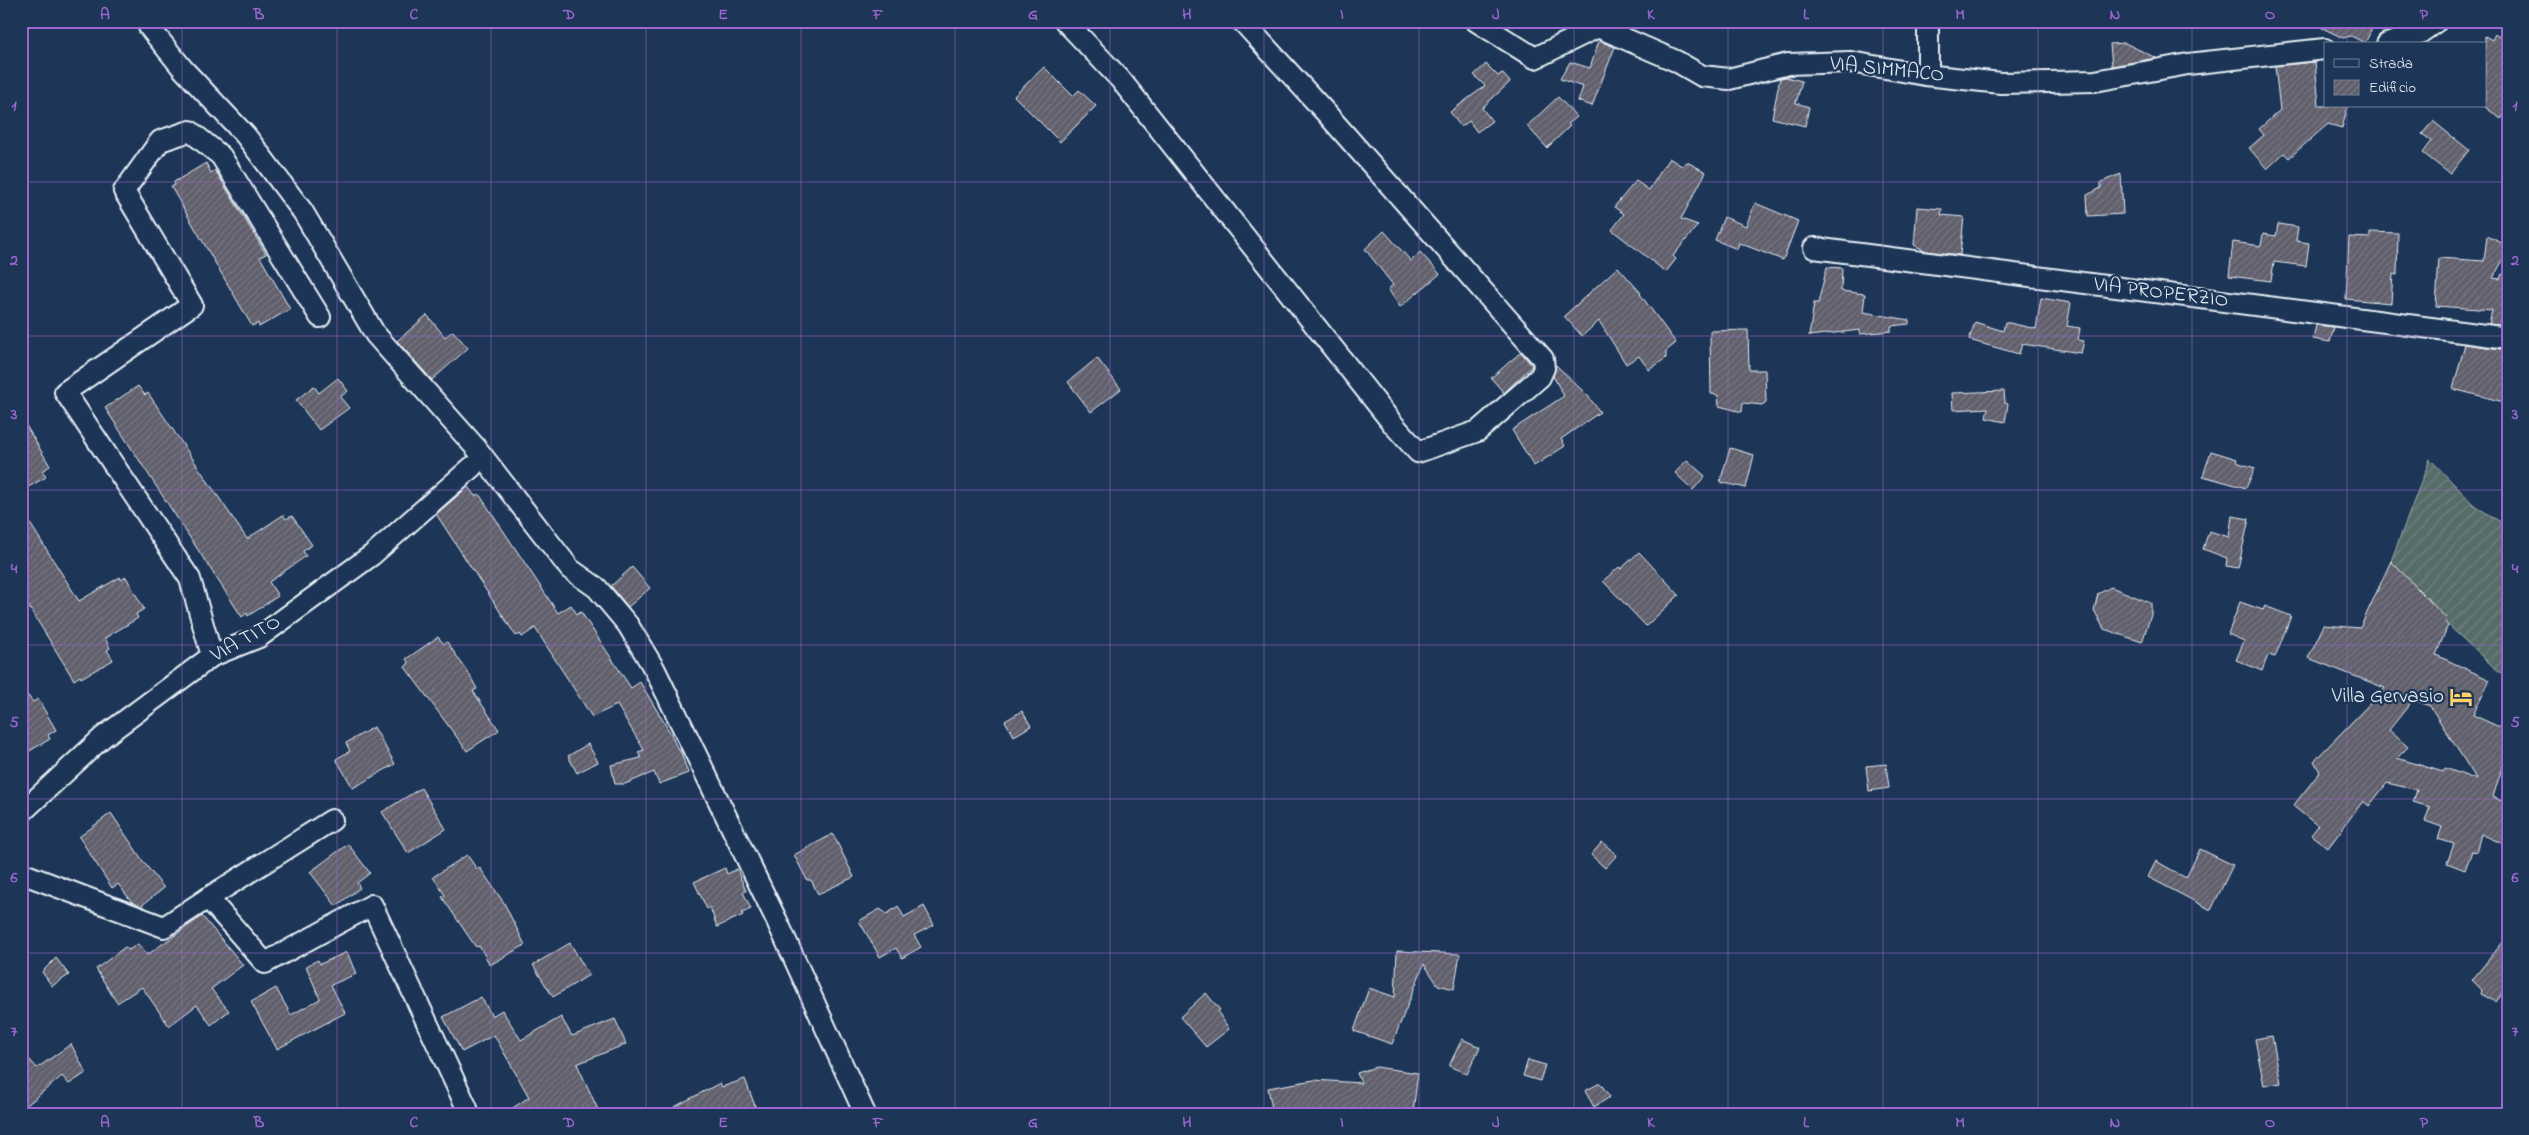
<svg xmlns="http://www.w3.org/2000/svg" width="2529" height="1135" viewBox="0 0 2529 1135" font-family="'Indie Flower',sans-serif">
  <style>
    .garden { fill: url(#garden-furrows); stroke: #a0aeb0 }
    .building { fill: url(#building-hatch); stroke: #e8f1f8; fill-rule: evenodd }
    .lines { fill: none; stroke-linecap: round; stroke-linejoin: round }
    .minor-casing { stroke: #e8f1f8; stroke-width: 24 }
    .minor { stroke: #1d3557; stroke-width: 20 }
    .grid { fill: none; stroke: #9c67d0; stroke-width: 1; stroke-opacity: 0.55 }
    .labels { text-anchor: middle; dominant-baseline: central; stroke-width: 4.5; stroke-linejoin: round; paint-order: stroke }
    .street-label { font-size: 21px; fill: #e8f1f8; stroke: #1d3557 }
    .poi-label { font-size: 21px; fill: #e8f1f8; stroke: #1d3557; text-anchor: end }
    .neatline { fill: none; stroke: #9c67d0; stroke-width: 2 }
    .grid-label { font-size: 16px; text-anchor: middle; font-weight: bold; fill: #9c67d0 }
  </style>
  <defs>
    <pattern id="garden-furrows" width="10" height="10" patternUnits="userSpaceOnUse" patternTransform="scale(1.25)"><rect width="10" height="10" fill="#576c68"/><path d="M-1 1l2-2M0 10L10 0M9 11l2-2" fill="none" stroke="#6f817e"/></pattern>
    <pattern id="building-hatch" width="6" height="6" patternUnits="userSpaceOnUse" patternTransform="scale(1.25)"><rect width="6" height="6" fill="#615f6c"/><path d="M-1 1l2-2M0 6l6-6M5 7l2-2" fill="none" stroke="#787682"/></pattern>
  </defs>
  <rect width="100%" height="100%" fill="#1d3557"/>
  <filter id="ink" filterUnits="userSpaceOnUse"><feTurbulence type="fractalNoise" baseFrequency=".02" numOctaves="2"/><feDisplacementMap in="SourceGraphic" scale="10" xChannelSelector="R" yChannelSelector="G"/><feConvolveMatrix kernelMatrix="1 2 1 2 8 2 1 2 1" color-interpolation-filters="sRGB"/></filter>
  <g filter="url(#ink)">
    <path class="garden" d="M2430 459 2474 505 2508 527V665L2500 673 2448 625 2391 561Z"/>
    <g class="building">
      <path d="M2308 21H2376L2365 43 2351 36 2343 38Z"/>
      <path d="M2495 34 2508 42V110L2501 119 2485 107V36L2492 40Z"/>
      <path d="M1599 41 1615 47 1592 106 1578 101 1583 87 1560 79 1570 62 1590 68Z"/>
      <path d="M2125 43 2156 58 2112 66 2110 44Z"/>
      <path d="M2315 62 2319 106H2348L2342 128 2328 124 2289 158 2284 153 2267 169 2249 148 2264 135 2259 129 2280 110 2275 66Z"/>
      <path d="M1486 64 1498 76 1502 73 1510 82 1482 108 1492 121 1477 132 1469 121 1461 127 1450 112 1485 86 1474 75Z"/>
      <path d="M1044 67 1073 96 1079 90 1096 106 1060 142 1014 96Z"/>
      <path d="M1786 77 1802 81 1796 103 1809 107 1805 126 1772 118 1780 78Z"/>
      <path d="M1558 97 1577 117 1568 124 1570 126 1547 148 1527 126Z"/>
      <path d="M2433 121 2469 150 2450 174 2423 153 2432 141 2422 134Z"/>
      <path d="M1669 158 1682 166 1687 162 1706 172 1681 219 1698 225 1673 256 1676 259 1666 272 1612 230 1624 214 1614 207 1636 181 1649 190Z"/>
      <path d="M206 163 211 173 215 170 266 254 260 257 290 309 259 327 258 323 252 326 171 187 175 185 174 182Z"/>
      <path d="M2121 174 2123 214 2088 216 2087 195 2101 188V182Z"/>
      <path d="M1755 203 1798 221 1783 260 1739 243 1737 249 1715 240 1724 217 1746 226Z"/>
      <path d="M1917 207 1942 209 1941 215 1964 217 1960 255 1926 251 1914 245Z"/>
      <path d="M2278 224 2298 227 2296 241 2309 243 2306 266 2274 262 2271 281 2229 276 2233 242 2261 246 2263 234 2276 236Z"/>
      <path d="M1384 231 1411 261 1420 252 1440 274 1400 307 1388 289 1393 285 1365 249Z"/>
      <path d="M2370 232 2398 233 2397 275 2393 274 2391 303 2346 299 2349 237 2370 238Z"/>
      <path d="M2487 236 2508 246V251L2493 278 2500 279 2502 274 2508 275V326L2489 324 2492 310 2436 306 2439 258 2484 261Z"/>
      <path d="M1618 267 1641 293 1640 294 1676 343 1666 351V358L1649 370 1639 356 1626 364 1599 321 1582 336 1564 316Z"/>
      <path d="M1827 267 1842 268 1841 291 1865 294 1863 312 1909 320V324L1891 326V331L1860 334V330L1809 336 1814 303H1818Z"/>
      <path d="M2041 298 2071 303 2067 326 2080 328 2078 340 2084 341 2081 353 2022 344 2019 354 1969 340 1975 322 2003 331 2005 322 2036 329Z"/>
      <path d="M427 315 445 337 453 331 468 348 432 380 397 341Z"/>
      <path d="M2316 325 2334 327 2330 342 2313 339Z"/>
      <path d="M1748 330 1749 370H1765L1766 402 1762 405 1743 403 1742 412 1719 406 1718 395 1711 394 1710 331Z"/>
      <path d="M2465 344 2508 350V403L2453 389Z"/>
      <path d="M1521 352 1532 366 1504 393 1491 378Z"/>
      <path d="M1097 358 1121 389 1091 412 1068 382Z"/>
      <path d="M1556 365 1588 396 1600 412 1561 439 1565 446 1534 466 1512 430 1564 396 1553 376Z"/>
      <path d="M338 378 348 391 340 397 349 408 319 430 296 400 314 386 319 393Z"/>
      <path d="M138 386 145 395 148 393 247 539 283 515 286 519 292 516 312 545 303 551 306 556 269 582 278 596 248 616 247 613 242 617 105 408Z"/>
      <path d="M2004 391 2005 403 2008 404 2005 422 1986 418 1988 408 1953 410 1952 393Z"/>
      <path d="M21 417 50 466 42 471 46 477 21 491Z"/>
      <path d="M1730 448 1754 455 1746 488 1720 482Z"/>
      <path d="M2211 451 2237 459 2236 462 2255 468 2246 488 2203 476Z"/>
      <path d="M1687 460 1705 476 1693 490 1675 473Z"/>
      <path d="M468 487 475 496 479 494 558 613 571 605 577 614 581 612 631 688 640 682 671 734 678 750H680L688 773 659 784 654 772 625 784H615L611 765 641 758 638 752 644 750 617 705 592 717 535 628 522 637 520 634 516 636 436 514Z"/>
      <path d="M21 509 79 601 120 577 121 580 126 577 144 609 136 614 138 618 105 638 110 648 107 650 113 660 81 678 80 676 74 680 21 594Z"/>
      <path d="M2232 516 2249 519 2238 568 2226 566 2227 558 2203 549 2209 531 2229 537Z"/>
      <path d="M1639 552 1679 595 1646 626 1603 581 1619 567 1621 569Z"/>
      <path d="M2391 561 2446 618 2445 620 2448 625 2436 655 2490 680 2473 715 2508 731V748L2493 797 2508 804V846L2481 834 2476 852 2472 851 2465 870 2447 863 2454 844 2438 839 2442 827 2425 821 2430 807 2413 802 2417 790 2387 783 2369 806 2363 801 2328 848 2311 835 2318 826 2293 806 2320 772 2314 761 2385 688 2308 658 2324 625 2360 628ZM2413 700 2430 706 2477 780 2445 768 2443 772 2397 758 2408 747 2389 730Z"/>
      <path d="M632 567 650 588 628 607 611 586Z"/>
      <path d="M2111 587 2151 603V615L2142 642 2104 629 2094 610 2098 594Z"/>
      <path d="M2240 602 2263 610 2265 606 2291 616 2275 657 2268 655 2262 671 2236 660 2244 641 2228 634Z"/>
      <path d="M438 637 444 644 447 642 469 674 477 689 473 691 499 730 467 751 405 667 409 663 406 659Z"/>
      <path d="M21 687 33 702 38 699 56 730 48 735 50 739 21 756Z"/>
      <path d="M1022 711 1031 726 1014 736 1005 721Z"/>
      <path d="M374 727 395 764 353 788 336 759 350 751 346 743Z"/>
      <path d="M588 744 598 762 577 773 568 756Z"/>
      <path d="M1886 764 1889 788 1869 791 1866 766Z"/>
      <path d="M421 788 446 829 408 853 382 812Z"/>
      <path d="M111 813 145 864 164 888 141 906 132 902 118 884 112 888 79 837Z"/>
      <path d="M833 834 854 877 818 894 811 880H807L794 855Z"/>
      <path d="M1602 842 1617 855 1605 868 1591 855Z"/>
      <path d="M348 844 370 873 357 883 360 888 336 906 310 872Z"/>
      <path d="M2200 849 2233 865 2211 910 2148 877 2156 861 2186 878Z"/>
      <path d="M467 855 477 869 480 868 504 903 525 945 490 965 480 947 475 946 442 897 445 895 433 877Z"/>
      <path d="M725 868 727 874 737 869 746 891 743 892 751 909 742 913 743 915 717 927 710 907 707 909 694 882Z"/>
      <path d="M898 906 904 917 924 906 934 925 914 935 921 947 902 958 896 948 880 957 859 921 880 909 887 914Z"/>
      <path d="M202 916 243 965 211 989 229 1011 211 1025 197 1005 169 1026 142 987 117 1003 96 969 125 947 129 950 138 944 147 955Z"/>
      <path d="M2508 936V986L2496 1002 2481 994 2482 990 2472 980Z"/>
      <path d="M570 943 589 975 553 997 533 965Z"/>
      <path d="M1397 951 1460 954 1454 989 1438 985 1424 964 1392 1044 1354 1031 1369 988 1395 997Z"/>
      <path d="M347 952 356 974 331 985 345 1013 277 1049 251 1002 276 988 291 1015 320 999 306 966 318 960 320 964Z"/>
      <path d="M56 958 69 975 52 986 42 972Z"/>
      <path d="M1206 993 1220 1010 1218 1012 1229 1029 1206 1047 1180 1017Z"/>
      <path d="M481 997 492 1016 502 1010 521 1040 561 1017 572 1036 615 1019 626 1044 577 1064 600 1114H504L529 1097 494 1035 462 1052 443 1017Z"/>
      <path d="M2272 1036 2281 1083 2264 1086 2255 1039Z"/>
      <path d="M1462 1039 1480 1047 1467 1074 1449 1066Z"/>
      <path d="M71 1044 86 1073 69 1084 62 1076 21 1110V1050L37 1068Z"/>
      <path d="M1528 1060 1545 1065 1540 1081 1523 1076Z"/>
      <path d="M1376 1067 1418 1073 1413 1112 1396 1109 1395 1114H1273L1268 1088 1314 1080 1361 1083 1357 1073Z"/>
      <path d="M745 1079 758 1114H661L720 1083 722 1087Z"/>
      <path d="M1600 1083 1610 1097 1594 1107 1585 1091Z"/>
    </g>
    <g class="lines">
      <defs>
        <g id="minor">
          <path d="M1065 21 1120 79 1393 424 1418 452 1478 431 1540 377 1544 368 1543 359 1327 114 1242 21"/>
          <path d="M1476 21 1535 58 1598 27 1676 61 1702 76 1729 79 1788 64 1851 62 1925 75 2001 83 2095 81 2188 64 2325 49"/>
          <path d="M1928 21V75"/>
          <path d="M149 27 183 69 246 136 303 212 375 334 477 449 570 569 597 588 628 625 655 670 777 921 865 1114"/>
          <path d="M2387 44 2420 33 2437 21"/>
          <path d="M1814 248 2508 338"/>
          <path d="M212 656 190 579 65 392 192 305 124 191 160 141 190 131 221 156 320 317"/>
          <path d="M21 813 103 737 212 656 259 637 372 555 472 467"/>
          <path d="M21 873 164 927 208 898 265 963 372 905 467 1108"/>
          <path d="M208 898 332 820"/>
        </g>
      </defs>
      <use href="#minor" class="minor-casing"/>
      <use href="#minor" class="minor"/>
    </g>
  </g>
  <path class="grid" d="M182 21V1114M337 21V1114M491 21V1114M646 21V1114M801 21V1114M955 21V1114M1110 21V1114M1264 21V1114M1419 21V1114M1574 21V1114M1728 21V1114M1883 21V1114M2038 21V1114M2192 21V1114M2347 21V44M2347 106V1114M21 182H2508M21 336H2508M21 490H2508M21 645H2508M21 799H2508M21 953H2508"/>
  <defs>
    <symbol id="hotel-bare" viewBox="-9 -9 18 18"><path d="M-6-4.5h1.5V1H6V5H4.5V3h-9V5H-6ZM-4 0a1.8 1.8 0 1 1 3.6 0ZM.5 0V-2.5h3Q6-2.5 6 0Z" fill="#ffd166" stroke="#1d3557" stroke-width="2.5" paint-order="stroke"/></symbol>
  </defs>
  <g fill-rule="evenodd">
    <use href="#hotel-bare" x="2445" y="681" width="32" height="32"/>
  </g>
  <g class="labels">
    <g class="street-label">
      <text transform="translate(1887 70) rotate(6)">VIA SIMMACO</text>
      <text transform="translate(2161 293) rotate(7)">VIA PROPERZIO</text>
      <text transform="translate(246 639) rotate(-29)">VIA TITO</text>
    </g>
    <g class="poi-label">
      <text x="2444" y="697">Villa Gervasio</text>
    </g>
  </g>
  <rect width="2529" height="1135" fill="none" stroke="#1d3557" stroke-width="55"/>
  <rect x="2324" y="42" width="162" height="65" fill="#1d3557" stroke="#6e8097"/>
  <rect x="2334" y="59" width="25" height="8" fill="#1d3557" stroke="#6e8097"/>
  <text x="2369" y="68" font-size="15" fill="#e8f1f8">Strada</text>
  <rect x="2334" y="80" width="25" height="15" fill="url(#building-hatch)" stroke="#6e8097"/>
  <text x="2369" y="92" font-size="15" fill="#e8f1f8">Edificio</text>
  <rect x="28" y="28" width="2474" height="1080" class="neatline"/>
  <g class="grid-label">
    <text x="105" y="19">A</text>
    <text x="259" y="19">B</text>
    <text x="414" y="19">C</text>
    <text x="569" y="19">D</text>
    <text x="723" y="19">E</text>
    <text x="878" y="19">F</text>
    <text x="1033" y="19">G</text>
    <text x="1187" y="19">H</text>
    <text x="1342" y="19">I</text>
    <text x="1496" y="19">J</text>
    <text x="1651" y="19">K</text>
    <text x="1806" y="19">L</text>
    <text x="1960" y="19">M</text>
    <text x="2115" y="19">N</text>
    <text x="2270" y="19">O</text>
    <text x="2424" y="19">P</text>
    <text x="14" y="110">1</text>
    <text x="2515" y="110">1</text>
    <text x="14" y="265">2</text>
    <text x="2515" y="265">2</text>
    <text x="14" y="419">3</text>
    <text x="2515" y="419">3</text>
    <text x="14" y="573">4</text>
    <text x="2515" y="573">4</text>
    <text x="14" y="727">5</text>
    <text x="2515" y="727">5</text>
    <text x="14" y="882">6</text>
    <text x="2515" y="882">6</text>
    <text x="14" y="1036">7</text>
    <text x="2515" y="1036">7</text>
    <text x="105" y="1127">A</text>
    <text x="259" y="1127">B</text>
    <text x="414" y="1127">C</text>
    <text x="569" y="1127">D</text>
    <text x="723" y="1127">E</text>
    <text x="878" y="1127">F</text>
    <text x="1033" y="1127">G</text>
    <text x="1187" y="1127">H</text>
    <text x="1342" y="1127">I</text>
    <text x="1496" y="1127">J</text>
    <text x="1651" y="1127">K</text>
    <text x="1806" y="1127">L</text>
    <text x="1960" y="1127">M</text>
    <text x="2115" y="1127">N</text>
    <text x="2270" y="1127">O</text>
    <text x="2424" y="1127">P</text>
  </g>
</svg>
